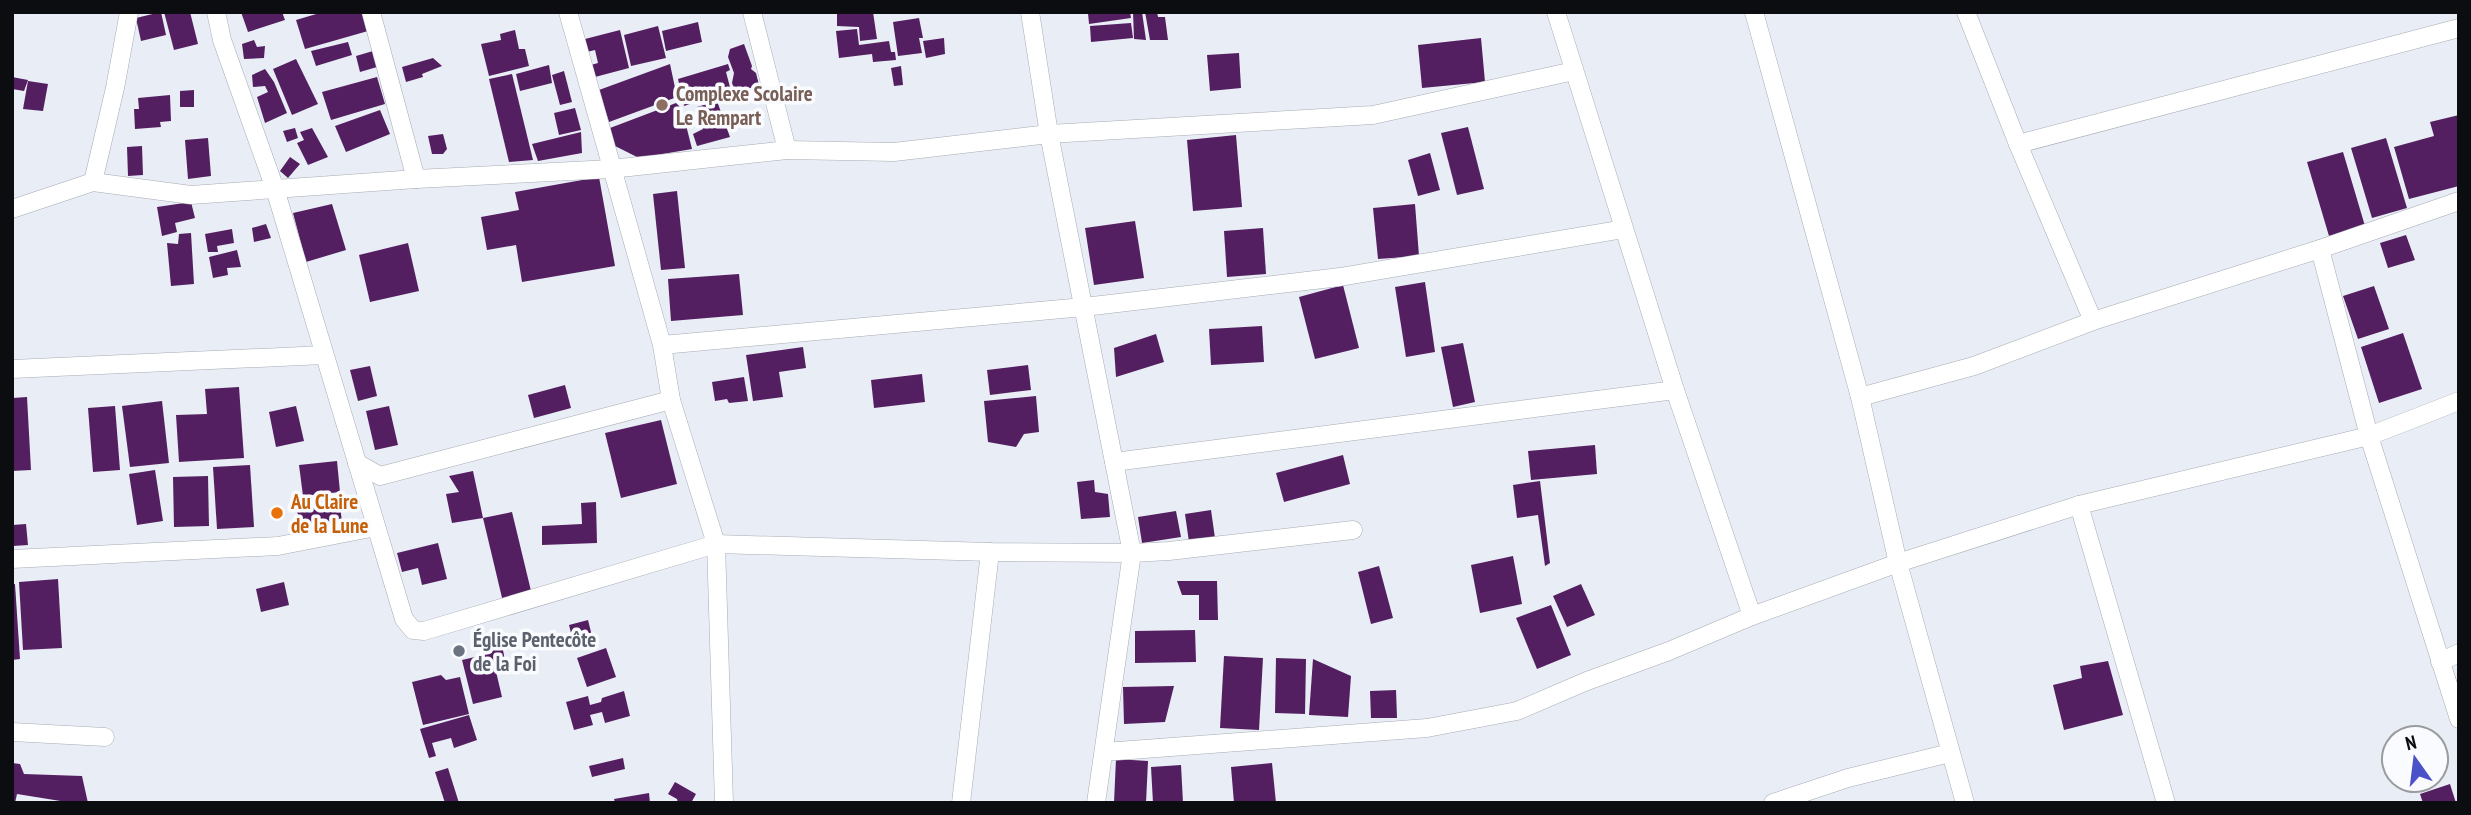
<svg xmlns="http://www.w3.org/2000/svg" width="2471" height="815" viewBox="0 0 2471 815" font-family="'PT Sans Narrow',sans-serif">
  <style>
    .building { fill: #541f61 }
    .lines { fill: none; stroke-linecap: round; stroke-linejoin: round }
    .minor-casing { stroke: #a7abb3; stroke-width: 19 }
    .minor { stroke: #fff; stroke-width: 18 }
    .education-dot { fill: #8d6e63; stroke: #f9fbfe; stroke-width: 2.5 }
    .food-dot { fill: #e8710a; stroke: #f9fbfe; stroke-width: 2.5 }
    .worship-dot { fill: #6b7280; stroke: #f9fbfe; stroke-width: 2.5 }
    .labels { text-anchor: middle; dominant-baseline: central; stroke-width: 7; stroke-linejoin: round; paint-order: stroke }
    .education-label { font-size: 21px; font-weight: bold; fill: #785e54; stroke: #f9fbfe; text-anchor: start }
    .food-label { font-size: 21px; font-weight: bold; fill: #c56008; stroke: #f9fbfe; text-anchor: start }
    .worship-label { font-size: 21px; font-weight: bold; fill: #5b616d; stroke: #f9fbfe; text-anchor: start }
  </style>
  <rect width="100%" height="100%" fill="#e9eef6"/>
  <g class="building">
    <path d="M161 12 166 35 141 41 136 18Z"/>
    <path d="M164 12H190L198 44 174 50Z"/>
    <path d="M241 12H282L285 20 248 32Z"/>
    <path d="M323 12H363L368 31 305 49 296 20Z"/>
    <path d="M837 12H873L877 39 860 41 859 27 837 26Z"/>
    <path d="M1130 12 1131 18 1089 24 1088 13Z"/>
    <path d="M1133 12H1142L1146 40 1134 39Z"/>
    <path d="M1145 12H1157L1158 17H1165L1168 40H1150Z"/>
    <path d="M919 18 923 38H919L922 53 898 56 893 22Z"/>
    <path d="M698 22 702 42 666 51 662 31Z"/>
    <path d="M1131 23 1133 38 1091 42 1090 26Z"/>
    <path d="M658 26 666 58 631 66 624 35Z"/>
    <path d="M857 29 859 45 889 41 891 52H895L896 60 873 62 872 54 839 58 836 31Z"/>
    <path d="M515 30 519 49H525L529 66 489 76 481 44 501 40 500 34Z"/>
    <path d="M620 30 629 68 595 77 591 65 598 63 595 50 587 52 585 39Z"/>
    <path d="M944 38 945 54 926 58 923 41Z"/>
    <path d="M1481 38 1485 82 1422 88 1418 45Z"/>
    <path d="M254 40 257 47 265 46 264 58 244 59 242 44Z"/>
    <path d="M348 42 352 55 316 66 311 51Z"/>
    <path d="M744 44 752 66 751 69 756 73 759 85 736 93 732 83 734 73 728 57 730 49Z"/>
    <path d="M373 51 377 67 360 72 356 56Z"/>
    <path d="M1239 53 1241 88 1210 91 1207 55Z"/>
    <path d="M433 58 442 66 422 74 423 77 406 82 402 67Z"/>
    <path d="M296 59 318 104 292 115 273 69Z"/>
    <path d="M670 64 677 97 609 122 599 90Z"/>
    <path d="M728 64 730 70 726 72 731 91 684 106 678 79Z"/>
    <path d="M549 65 552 83 520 91 516 74Z"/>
    <path d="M901 66 903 85 894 86 891 68Z"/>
    <path d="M265 69 274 82 287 113 265 123 257 97 268 92 265 86 253 87 252 75Z"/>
    <path d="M564 71 572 102 560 105 552 75Z"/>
    <path d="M512 74 533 160 509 162 489 79Z"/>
    <path d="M12 77 28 80 24 91 12 89Z"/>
    <path d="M377 77 385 104 331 120 322 92Z"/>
    <path d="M28 81 48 84 43 111 23 109Z"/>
    <path d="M194 90V107H180V91Z"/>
    <path d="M170 95 171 121 160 122 161 127 135 129 134 109H139L138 98Z"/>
    <path d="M717 101 730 137 697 146 693 134 703 129 697 107Z"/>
    <path d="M676 103 682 109 692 149 639 158 613 145 610 128Z"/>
    <path d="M575 108 581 130 559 135 554 113Z"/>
    <path d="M380 110 390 134 346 152 335 126Z"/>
    <path d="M2459 115V186L2409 199 2394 147 2434 136 2430 122Z"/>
    <path d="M1468 127 1484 189 1457 195 1441 133Z"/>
    <path d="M295 128 298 138 287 142 283 131Z"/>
    <path d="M312 128 328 157 308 165 297 143 304 140 300 132Z"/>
    <path d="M581 132 582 153 538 161 532 144Z"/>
    <path d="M443 134 447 149 443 154H432L428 136Z"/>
    <path d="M1236 135 1242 207 1193 211 1187 140Z"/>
    <path d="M208 138 211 176 188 179 185 140Z"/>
    <path d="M2386 138 2407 208 2372 218 2351 148Z"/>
    <path d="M142 146 143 175 128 176 127 147Z"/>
    <path d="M2343 152 2365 226 2329 236 2307 162Z"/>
    <path d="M1430 153 1440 190 1418 196 1408 160Z"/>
    <path d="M290 157 300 164 288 178 280 171Z"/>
    <path d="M599 177 615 266 522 282 516 245 487 250 481 217 519 210 515 192Z"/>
    <path d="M677 191 685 268 661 270 653 194Z"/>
    <path d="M191 202 195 218 175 223 177 232 162 236 157 207Z"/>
    <path d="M332 204 346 250 306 262 293 213Z"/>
    <path d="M1415 204 1419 256 1378 259 1373 208Z"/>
    <path d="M1135 221 1144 278 1094 285 1085 228Z"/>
    <path d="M266 224 271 238 254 242 252 228Z"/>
    <path d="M1263 228 1266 274 1227 277 1224 231Z"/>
    <path d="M232 229 234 243 217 246 218 252H208L205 234Z"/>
    <path d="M191 233 194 284 171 286 167 243 178 244 179 234Z"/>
    <path d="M2406 235 2415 260 2388 268 2380 243Z"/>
    <path d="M408 243 419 291 370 302 359 255Z"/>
    <path d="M237 250 241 267 227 268 228 275 213 278 209 257Z"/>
    <path d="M739 274 743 315 671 321 668 279Z"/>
    <path d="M1425 282 1435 352 1406 357 1395 287Z"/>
    <path d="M1343 285 1359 348 1315 359 1299 297Z"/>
    <path d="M2374 286 2389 329 2358 339 2343 296Z"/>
    <path d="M1262 326 1264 362 1211 365 1209 329Z"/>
    <path d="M2403 333 2422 389 2379 403 2361 347Z"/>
    <path d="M1156 334 1164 362 1116 377 1114 348Z"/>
    <path d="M1463 343 1475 402 1453 407 1441 347Z"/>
    <path d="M803 347 806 368 779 372 783 397 753 401 746 355Z"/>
    <path d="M1028 365 1031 390 990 395 987 370Z"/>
    <path d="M370 366 377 396 358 401 350 370Z"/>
    <path d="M922 374 925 402 874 408 871 380Z"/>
    <path d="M744 377 748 401 729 403 727 399 715 401 712 382Z"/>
    <path d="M565 385 571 408 534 418 528 395Z"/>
    <path d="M239 387 244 458 179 462 176 415 207 414 205 389Z"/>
    <path d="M1036 396 1039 432 1024 434 1016 447 988 442 984 401Z"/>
    <path d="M27 397 31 470 12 471V398Z"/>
    <path d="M162 401 169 463 130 467 122 406Z"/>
    <path d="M115 406 120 470 93 472 88 408Z"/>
    <path d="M296 406 304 441 276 447 269 412Z"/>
    <path d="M389 406 398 445 375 450 366 411Z"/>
    <path d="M661 420 677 484 621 498 605 433Z"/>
    <path d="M1595 445 1597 474 1531 480 1528 451Z"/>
    <path d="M1343 455 1350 484 1284 502 1276 473Z"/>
    <path d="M337 461 340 492 303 496 299 465Z"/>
    <path d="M250 465 254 527 217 529 213 467Z"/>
    <path d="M155 470 163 521 137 525 129 474Z"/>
    <path d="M473 471 483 518 452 523 446 494 459 492 449 476Z"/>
    <path d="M208 476 209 526 174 527 173 477Z"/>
    <path d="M1094 480 1095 492 1108 494 1110 517 1081 519 1077 482Z"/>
    <path d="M1540 481 1550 563 1545 566 1538 515 1517 518 1513 485Z"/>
    <path d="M339 497 342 522 300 528 296 503Z"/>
    <path d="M596 502 597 543 542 545V526L582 524 581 503Z"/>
    <path d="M1211 510 1215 538 1189 542 1185 514Z"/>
    <path d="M1176 511 1181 537 1142 543 1138 517Z"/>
    <path d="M512 512 532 595 503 602 483 518Z"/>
    <path d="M26 524 28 545 13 546 12 525Z"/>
    <path d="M438 543 447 579 422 585 418 568 402 572 397 553Z"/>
    <path d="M1513 556 1522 604 1480 613 1471 565Z"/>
    <path d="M1379 566 1393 618 1371 624 1358 572Z"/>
    <path d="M58 579 62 648 23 650 19 582Z"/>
    <path d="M1177 581H1217L1218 620H1199V595H1182Z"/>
    <path d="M284 582 289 605 261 612 256 589Z"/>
    <path d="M12 584H15L20 659 12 660Z"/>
    <path d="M1581 584 1595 615 1567 627 1553 596Z"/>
    <path d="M1551 605 1571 655 1537 669 1516 618Z"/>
    <path d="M588 620 592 636 573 641 569 625Z"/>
    <path d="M1195 630 1196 662 1135 663V631Z"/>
    <path d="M514 635 517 648 503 650 505 661 494 663 502 697 473 704 462 660 492 653 485 641Z"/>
    <path d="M606 648 616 677 587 687 577 658Z"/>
    <path d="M1224 656 1263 658 1259 730 1220 728Z"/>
    <path d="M1276 658 1306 659 1305 714 1275 713Z"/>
    <path d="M1313 659 1351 676 1348 717 1309 715Z"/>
    <path d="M2108 661 2123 715 2064 730 2053 685 2082 678 2080 666Z"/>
    <path d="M441 675 446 680 460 677 469 714 423 725 412 682Z"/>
    <path d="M1174 686 1165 722 1124 724 1123 687Z"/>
    <path d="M1396 690 1397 718H1371L1370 691Z"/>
    <path d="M624 691 630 716 605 723 602 712 590 715 593 725 574 730 566 702 588 696 590 705 601 702 602 698Z"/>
    <path d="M469 715 477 740 454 748 451 738 432 743 436 756 429 758 420 729Z"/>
    <path d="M623 758 625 769 592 777 589 766Z"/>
    <path d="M1116 759 1148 761 1146 803H1114Z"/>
    <path d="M12 763 20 764 24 774 82 776 88 803H73L17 794 15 803H12Z"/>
    <path d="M1272 763 1276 803H1234L1231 767Z"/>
    <path d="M1181 765 1183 803H1153L1151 767Z"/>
    <path d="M448 768 459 803H445L435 772Z"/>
    <path d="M675 782 696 794 691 803H678L677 799 668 794Z"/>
    <path d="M2450 784 2456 803H2423L2420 794Z"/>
    <path d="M649 793 650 803H615L614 799Z"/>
  </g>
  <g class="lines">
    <defs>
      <g id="minor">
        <path d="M216 12 222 40 275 189 404 619 413 630 424 631 716 544 990 552 1132 553 1169 551 1353 530"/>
        <path d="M371 12 416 179"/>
        <path d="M568 12 662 345 671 400 716 544 724 803"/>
        <path d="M752 12 787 150"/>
        <path d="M1030 12 1049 134 1132 553 1096 803"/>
        <path d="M1556 12 1675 390 1752 616"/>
        <path d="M1754 12 1860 397 1898 563 1965 803"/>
        <path d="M1966 12 2018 144 2093 321"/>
        <path d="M2018 144 2459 28"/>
        <path d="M93 182 115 88 129 12"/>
        <path d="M12 209 93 182 191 195 416 179 611 169 787 150 894 152 1049 134 1373 115 1574 71"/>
        <path d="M2320 249 2369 436 2459 719"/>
        <path d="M662 345 1084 307 1340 277 1624 229"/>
        <path d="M12 369 324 355"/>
        <path d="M1860 397 1974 366 2093 321 2320 249 2459 201"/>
        <path d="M1114 462 1675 390"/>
        <path d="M357 463 380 476 671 400"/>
        <path d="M2079 505 2166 803"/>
        <path d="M12 559 278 546 376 527"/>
        <path d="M2440 662 2459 653"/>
        <path d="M12 732 105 737"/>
        <path d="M1104 752 1427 728 1517 711 1587 681 1669 651 1752 616 1898 563 2079 505 2369 436 2459 401"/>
        <path d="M961 803 990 552"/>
        <path d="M1773 803 1848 778 1950 753"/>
      </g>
    </defs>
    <use href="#minor" class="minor-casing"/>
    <use href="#minor" class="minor"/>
  </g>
  <circle class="education-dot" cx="662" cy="105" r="7"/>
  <circle class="food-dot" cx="277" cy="513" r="7"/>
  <circle class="worship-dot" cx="459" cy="651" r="7"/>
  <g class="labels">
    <g class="education-label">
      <text x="676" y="93">Complexe Scolaire<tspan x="676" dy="24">Le Rempart</tspan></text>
    </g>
    <g class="food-label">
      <text x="291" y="501">Au Claire<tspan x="291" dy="24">de la Lune</tspan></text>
    </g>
    <g class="worship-label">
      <text x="473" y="639">Église Pentecôte<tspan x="473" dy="24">de la Foi</tspan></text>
    </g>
  </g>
  <rect width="2471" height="815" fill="none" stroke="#0c0d10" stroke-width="28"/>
  <g transform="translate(2415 759) rotate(346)"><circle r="33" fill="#f9fbfe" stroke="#9a9c9f" stroke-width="2"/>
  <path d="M0-5L12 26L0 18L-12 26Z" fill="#4b51c6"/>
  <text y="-10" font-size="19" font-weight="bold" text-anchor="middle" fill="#0c0d10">N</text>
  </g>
</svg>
